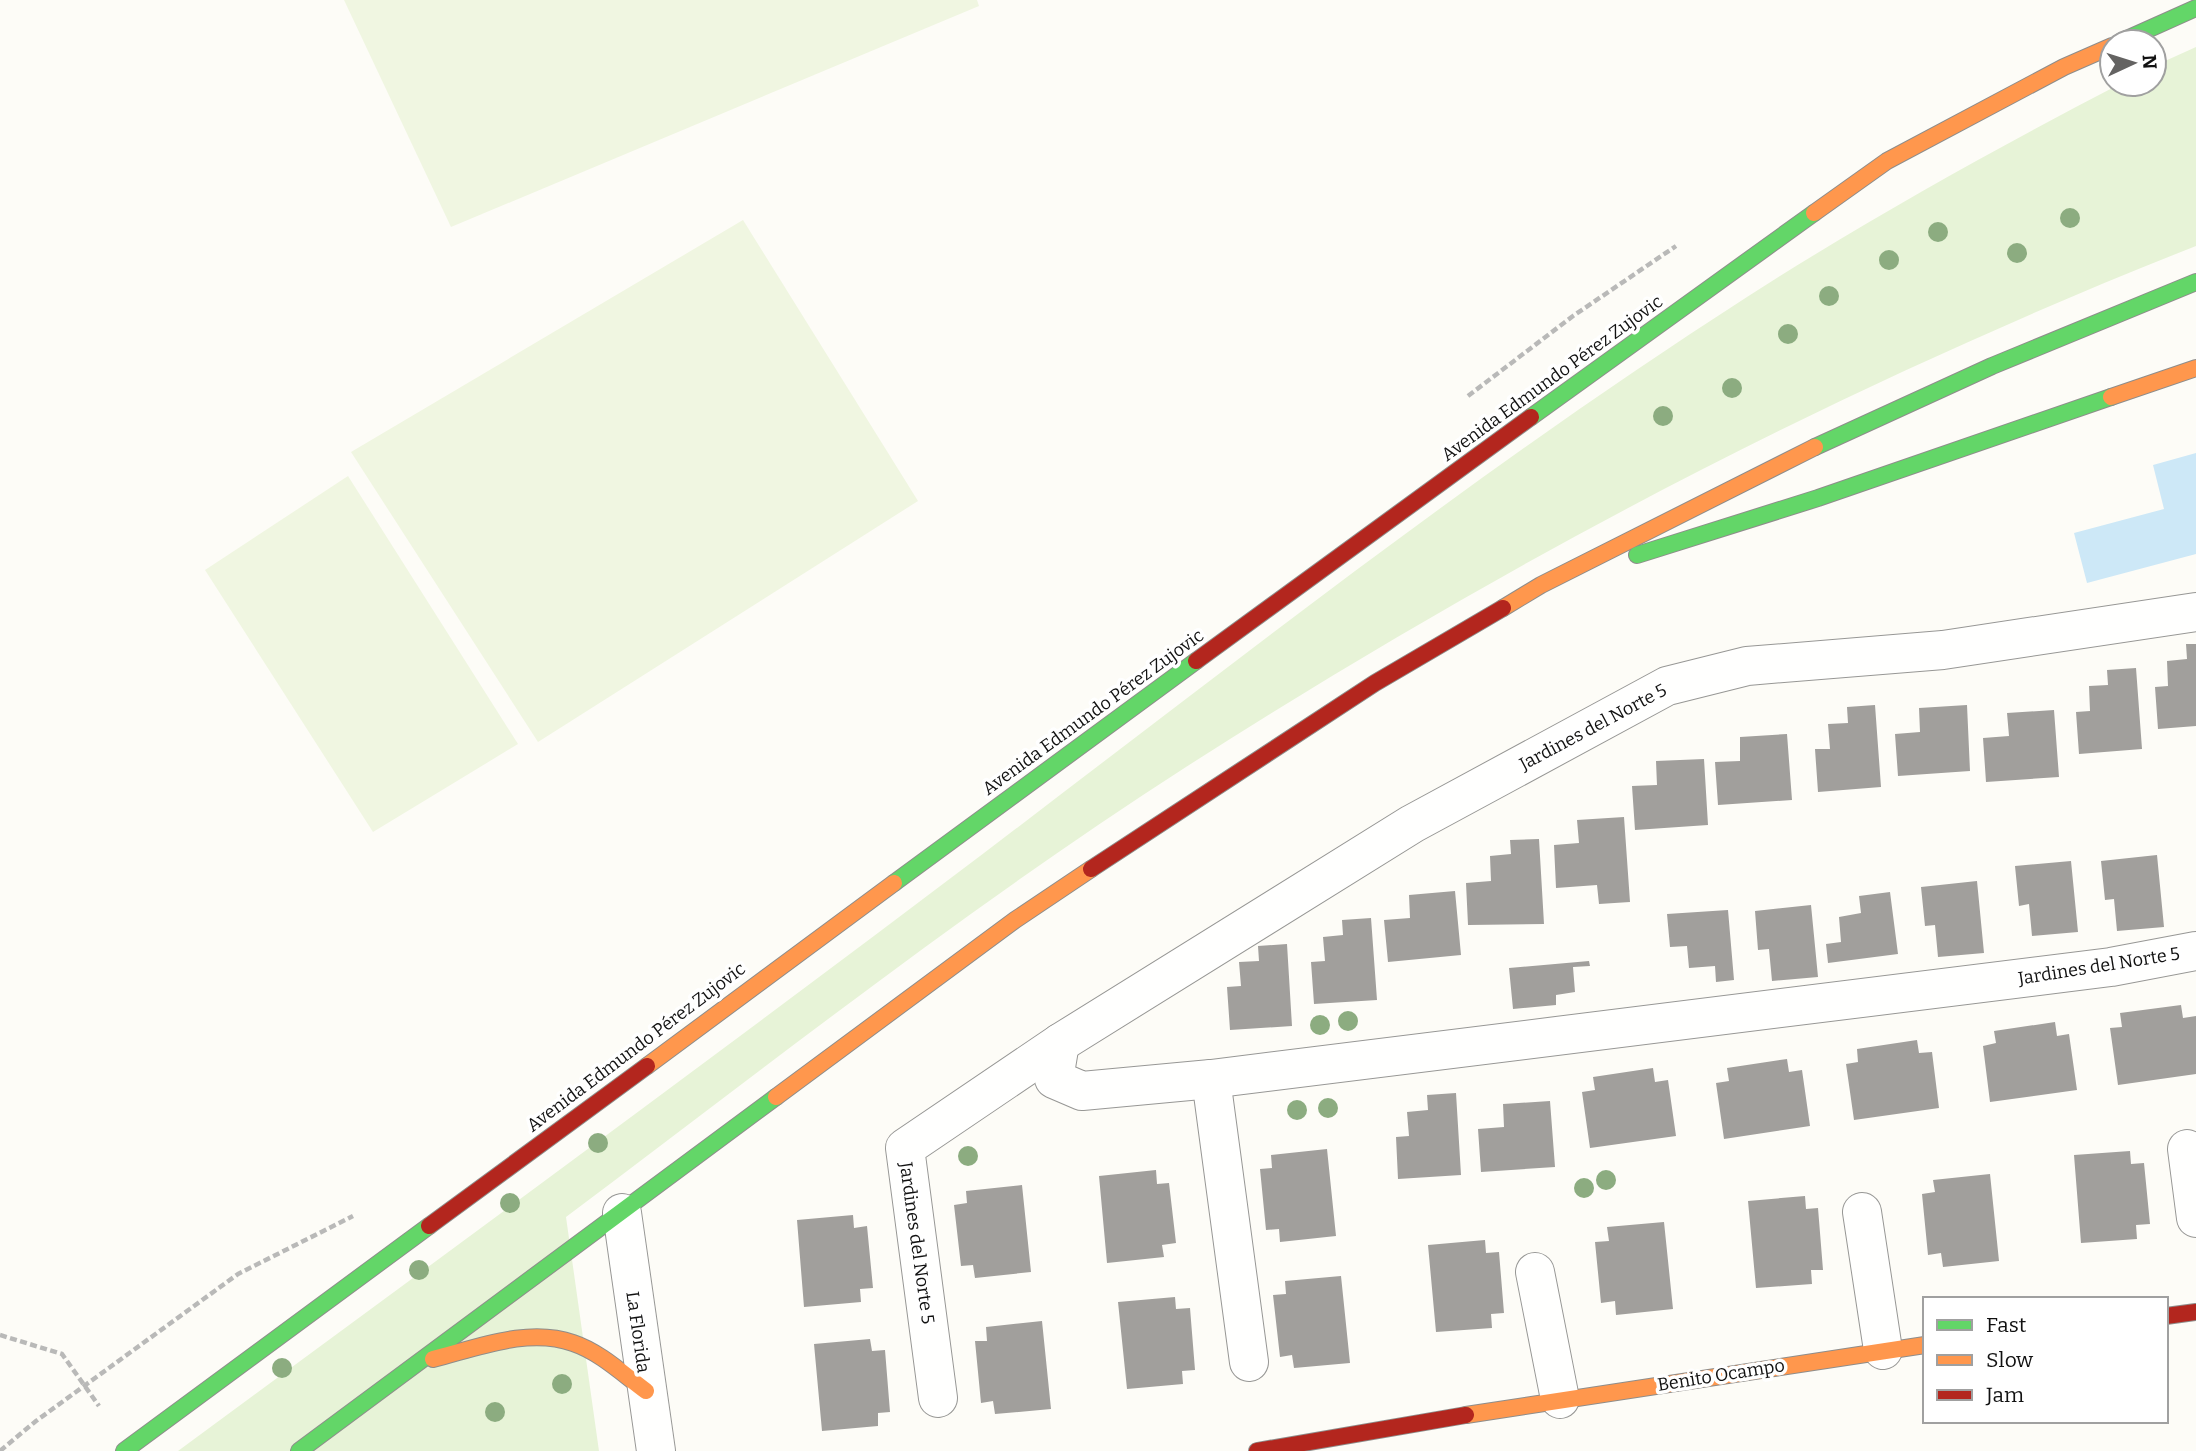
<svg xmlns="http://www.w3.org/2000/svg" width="2196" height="1451" viewBox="0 0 2196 1451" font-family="Bitter,serif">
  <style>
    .green { fill: #e7f3d7 }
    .pitch { fill: #f0f6e1 }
    .water { fill: #cde8f7 }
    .building { fill: #a19f9c }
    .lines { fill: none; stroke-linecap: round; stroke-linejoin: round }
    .street-casing { stroke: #979795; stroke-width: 40 }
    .fast-casing { stroke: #8e8d8b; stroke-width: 18 }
    .slow-casing { stroke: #8e8d8b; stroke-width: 18 }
    .jam-casing { stroke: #8e8d8b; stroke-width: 18 }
    .path { stroke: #b9b9b8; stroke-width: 4.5; stroke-dasharray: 7 3.5; stroke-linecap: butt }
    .street { stroke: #fffffe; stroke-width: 38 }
    .fast { stroke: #63d668; stroke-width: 16 }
    .slow { stroke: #ff974d; stroke-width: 16 }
    .jam { stroke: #b3261e; stroke-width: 16 }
    .tree { fill: #8cac80 }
    .labels { text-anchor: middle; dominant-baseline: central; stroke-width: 7; stroke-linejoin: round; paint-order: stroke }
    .street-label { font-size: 18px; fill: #111; stroke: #fff }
  </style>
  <rect width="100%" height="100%" fill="#fdfcf7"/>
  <path class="green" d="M2196 47V246C1843 385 1505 562 1186 767 971 905 770 1064 566 1217L599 1451H178C447 1253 717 1055 984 853 1234 663 1482 467 1747 297 1867 220 1993 150 2120 84H2154V66Z"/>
  <g class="pitch">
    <path d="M344 0H977L979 6 451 227Z"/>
    <path d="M743 220 918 501 538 742 351 452Z"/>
    <path d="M348 476 518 744 373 832 205 570Z"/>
  </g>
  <path class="water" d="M2196 453V554L2087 583 2074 533 2164 509 2153 465Z"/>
  <g class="building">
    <path d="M2186 644H2196V726L2158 729 2155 687 2168 686 2167 661 2187 659Z"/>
    <path d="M2136 668 2142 749 2079 754 2076 712 2090 711 2089 686 2108 685 2107 670Z"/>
    <path d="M1875 705 1881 787 1818 792 1815 749H1830L1828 724 1848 723 1847 707Z"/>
    <path d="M1967 705 1970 771 1898 776 1895 734 1920 732 1919 708Z"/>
    <path d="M2054 710 2059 777 1986 782 1983 738 2009 736 2007 713Z"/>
    <path d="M1787 734 1792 800 1718 805 1715 762 1740 761V737Z"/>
    <path d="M1704 759 1708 825 1635 830 1632 786 1657 785 1656 761Z"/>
    <path d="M1624 817 1630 902 1599 904 1597 885 1556 888 1554 845 1579 843 1577 820Z"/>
    <path d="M1539 839 1544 924 1468 925 1466 883 1491 881 1490 856 1511 854 1510 840Z"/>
    <path d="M2157 855 2164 927 2117 931 2114 899 2105 900 2101 861Z"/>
    <path d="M2071 861 2078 932 2032 936 2029 904 2019 906 2015 866Z"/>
    <path d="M1977 881 1984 953 1938 957 1935 925 1925 926 1921 887Z"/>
    <path d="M1455 891 1461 955 1388 962 1384 920 1410 918 1409 895Z"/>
    <path d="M1890 892 1898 954 1828 963 1826 944 1841 942 1839 917 1861 913 1859 896Z"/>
    <path d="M1811 905 1818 977 1772 981 1769 949 1758 950 1755 911Z"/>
    <path d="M1728 910 1734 980 1716 982 1715 966 1689 968 1687 946 1670 947 1667 914Z"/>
    <path d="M1371 918 1377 1000 1314 1004 1311 962 1325 961 1323 937 1343 935 1342 920Z"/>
    <path d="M1287 944 1292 1026 1230 1030 1227 987 1241 986 1239 962 1259 961 1258 946Z"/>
    <path d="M1589 961 1590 966 1573 967 1575 992 1556 995V1005L1513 1009 1509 968Z"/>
    <path d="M2181 1005 2183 1018 2196 1016V1074L2118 1085 2110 1028 2122 1027 2120 1013Z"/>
    <path d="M2055 1022 2057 1036 2069 1034 2077 1090 1990 1102 1983 1046 1996 1043 1994 1031Z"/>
    <path d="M1917 1040 1919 1053 1932 1052 1939 1108 1854 1120 1846 1064 1858 1062 1857 1049Z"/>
    <path d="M1787 1059 1789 1072 1802 1070 1810 1126 1724 1139 1716 1083 1729 1081 1727 1068Z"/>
    <path d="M1653 1068 1655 1082 1668 1080 1676 1136 1590 1148 1582 1092 1595 1090 1593 1077Z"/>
    <path d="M1456 1093 1461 1175 1398 1179 1396 1137 1409 1136 1407 1112 1428 1110 1427 1095Z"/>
    <path d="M1550 1101 1555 1167 1481 1172 1478 1129 1504 1127 1503 1104Z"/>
    <path d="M1327 1149 1336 1236 1280 1242 1279 1229 1266 1230 1260 1169 1272 1168 1271 1155Z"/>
    <path d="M2130 1151 2131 1164 2144 1163 2150 1224 2136 1225 2137 1239 2081 1243 2074 1155Z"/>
    <path d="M1156 1170 1157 1184 1169 1183 1176 1243 1162 1245 1164 1257 1107 1263 1099 1176Z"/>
    <path d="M1990 1174 1999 1261 1943 1267 1941 1253 1928 1255 1922 1194 1935 1192 1933 1180Z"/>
    <path d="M1022 1185 1031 1272 975 1278 973 1265 961 1266 954 1205 967 1203 966 1191Z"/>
    <path d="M1805 1196 1806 1209 1818 1208 1823 1270H1811L1812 1284 1756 1288 1748 1201Z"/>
    <path d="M853 1215 854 1228 867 1226 873 1288 860 1289 861 1302 804 1307 797 1220Z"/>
    <path d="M1664 1222 1673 1309 1616 1315 1615 1301 1601 1303 1595 1242 1609 1241 1607 1227Z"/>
    <path d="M1485 1240 1486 1253 1499 1252 1504 1313 1491 1314 1492 1328 1436 1332 1428 1245Z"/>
    <path d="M1341 1276 1350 1363 1294 1368 1292 1355 1280 1357 1273 1295 1286 1294 1285 1281Z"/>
    <path d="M1175 1297 1176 1309 1190 1308 1195 1370 1182 1371 1183 1384 1127 1389 1118 1302Z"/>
    <path d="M1042 1321 1051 1409 995 1414 993 1401 981 1403 975 1341H987L986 1327Z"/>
    <path d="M870 1339 872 1351 885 1350 890 1412 878 1413V1426L822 1431 814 1344Z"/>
  </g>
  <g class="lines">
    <defs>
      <g id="street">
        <path d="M1060 1043 1054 1079 1082 1091 1211 1079 2111 967 2196 951"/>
        <path d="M1211 1079 1249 1362"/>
        <path d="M2187 1149 2196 1218"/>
        <path d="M1862 1212 1883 1350"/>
        <path d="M622 1213 656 1451"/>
        <path d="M1535 1272 1560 1399"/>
        <path d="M938 1398 905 1148 1060 1043 1412 824 1667 686 1747 666 1943 650 2196 612"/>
      </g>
      <g id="fast">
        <path d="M2120 42 2196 8"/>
        <path d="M1531 417 1814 213"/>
        <path d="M1815 447 1992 366 2196 282"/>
        <path d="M1637 555 1818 498 2111 397"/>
        <path d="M894 883 1196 661"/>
        <path d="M124 1451 429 1226"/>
        <path d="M299 1451 776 1097"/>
      </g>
      <g id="slow">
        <path d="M1814 213 1887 161 2064 67 2112 46"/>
        <path d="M2111 397 2196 368"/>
        <path d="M1503 608 1541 585 1815 447"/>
        <path d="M647 1066 894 883"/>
        <path d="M776 1097 1015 920 1091 869"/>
        <path d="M433 1359C477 1348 528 1327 573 1343 600 1352 623 1374 646 1391"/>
        <path d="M1466 1415 1925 1345"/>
      </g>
      <g id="jam">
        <path d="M1196 661 1531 417"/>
        <path d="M1091 869 1375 683 1503 608"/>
        <path d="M429 1226 647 1066"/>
        <path d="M2166 1316 2196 1312"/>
        <path d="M1257 1451 1466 1415"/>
      </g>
    </defs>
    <use href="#street" class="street-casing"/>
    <use href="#fast" class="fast-casing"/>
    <use href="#slow" class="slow-casing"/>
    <use href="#jam" class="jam-casing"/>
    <g class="path">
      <path d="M1468 396 1573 316 1676 246"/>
      <path d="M0 1335 62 1354 99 1406"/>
      <path d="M0 1451 36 1421 238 1274 353 1216"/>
    </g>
    <use href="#street" class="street"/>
    <use href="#fast" class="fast"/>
    <use href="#slow" class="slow"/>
    <use href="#jam" class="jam"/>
  </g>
  <g class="tree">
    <circle cx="2070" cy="218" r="10"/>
    <circle cx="1938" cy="232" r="10"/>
    <circle cx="2017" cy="253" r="10"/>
    <circle cx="1889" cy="260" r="10"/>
    <circle cx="1829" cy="296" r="10"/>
    <circle cx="1788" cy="334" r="10"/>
    <circle cx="1732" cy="388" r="10"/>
    <circle cx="1663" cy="416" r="10"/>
    <circle cx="1348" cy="1021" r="10"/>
    <circle cx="1320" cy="1025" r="10"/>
    <circle cx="1328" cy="1108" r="10"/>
    <circle cx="1297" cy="1110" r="10"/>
    <circle cx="598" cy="1143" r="10"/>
    <circle cx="968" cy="1156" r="10"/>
    <circle cx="1606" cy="1180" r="10"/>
    <circle cx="1584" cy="1188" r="10"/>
    <circle cx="510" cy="1203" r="10"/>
    <circle cx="419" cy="1270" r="10"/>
    <circle cx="282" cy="1368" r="10"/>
    <circle cx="562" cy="1384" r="10"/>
    <circle cx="495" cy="1412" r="10"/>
  </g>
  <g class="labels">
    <g class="street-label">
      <text transform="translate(1552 378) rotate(-36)">Avenida Edmundo Pérez Zujovic</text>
      <text transform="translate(1093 712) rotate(-36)">Avenida Edmundo Pérez Zujovic</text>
      <text transform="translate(1593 727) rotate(-28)">Jardines del Norte 5</text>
      <text transform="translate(2099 966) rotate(-9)">Jardines del Norte 5</text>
      <text transform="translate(636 1047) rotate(-37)">Avenida Edmundo Pérez Zujovic</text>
      <text transform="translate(917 1243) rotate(82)">Jardines del Norte 5</text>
      <text transform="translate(638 1332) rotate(82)">La Florida</text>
      <text transform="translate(1721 1375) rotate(-9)">Benito Ocampo</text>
    </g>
  </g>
  <rect x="1923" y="1297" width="245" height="126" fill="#ffffff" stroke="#a0a0a0" stroke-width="2"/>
  <rect x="1937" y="1320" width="35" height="10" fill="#63d668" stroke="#a0a0a0" stroke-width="2"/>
  <text x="1986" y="1332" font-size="21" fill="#111111">Fast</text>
  <rect x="1937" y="1355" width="35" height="10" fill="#ff974d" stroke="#a0a0a0" stroke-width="2"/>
  <text x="1986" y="1367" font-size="21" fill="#111111">Slow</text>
  <rect x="1937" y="1390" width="35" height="10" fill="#b3261e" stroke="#a0a0a0" stroke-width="2"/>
  <text x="1986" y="1402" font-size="21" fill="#111111">Jam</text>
  <g transform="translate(2133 63) rotate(86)"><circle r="33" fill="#ffffff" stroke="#a0a0a0" stroke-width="2"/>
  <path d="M0-5L12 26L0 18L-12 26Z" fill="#646362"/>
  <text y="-10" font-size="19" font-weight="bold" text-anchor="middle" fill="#111111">N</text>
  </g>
</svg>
